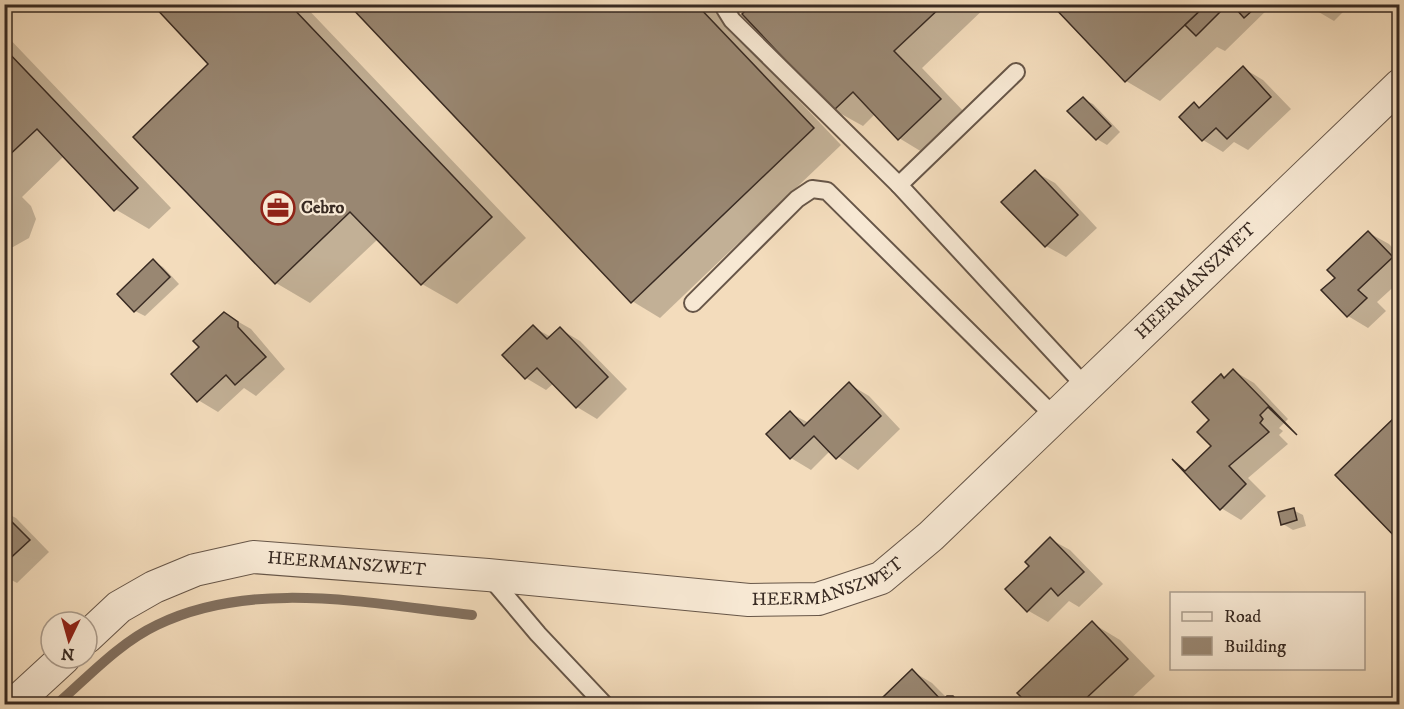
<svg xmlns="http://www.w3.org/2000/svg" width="1404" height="709" viewBox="0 0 1404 709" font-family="'IM FELL DW Pica',serif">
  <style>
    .shadow { fill: #0003 }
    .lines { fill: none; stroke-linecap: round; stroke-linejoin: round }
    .stream { stroke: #82705f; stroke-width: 10 }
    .building { fill: #998772; stroke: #382a22; stroke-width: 1.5 }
    .lane-casing { stroke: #675648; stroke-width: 20 }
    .street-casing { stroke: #675648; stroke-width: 34 }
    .lane { stroke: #f7e8d3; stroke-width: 16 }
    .street { stroke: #f7e8d3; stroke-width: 32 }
    .labels { text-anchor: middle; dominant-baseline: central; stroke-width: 4.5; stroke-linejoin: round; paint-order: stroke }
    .poi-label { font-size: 18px; font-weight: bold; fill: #382a22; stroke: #f7e8d3; text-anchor: start }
    .street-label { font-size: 18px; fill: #382a22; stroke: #f7e8d3 }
  </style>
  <rect width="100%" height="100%" fill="#f3dcbc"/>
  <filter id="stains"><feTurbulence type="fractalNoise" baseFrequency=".00333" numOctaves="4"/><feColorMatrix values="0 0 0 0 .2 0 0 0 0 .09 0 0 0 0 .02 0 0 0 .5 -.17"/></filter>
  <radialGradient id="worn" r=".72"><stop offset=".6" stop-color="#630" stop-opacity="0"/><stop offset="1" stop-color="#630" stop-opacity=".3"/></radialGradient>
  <g class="shadow">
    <path d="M154 4H303L526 238 457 304 422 284 378 239 310 303 276 283 211 64Z"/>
    <path d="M350 4H707L841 145 660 318 632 301Z"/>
    <path d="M754 4H989L922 68 968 116 927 155 899 138 876 113 863 126 834 110Z"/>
    <path d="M1053 4H1273L1225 51 1217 47 1160 101 1126 81Z"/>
    <path d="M1305 4H1351L1334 21Z"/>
    <path d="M4 33 171 208 149 229 115 209 64 156 22 197 31 206 36 219 29 238 13 247H4Z"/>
    <path d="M1243 68 1263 80 1291 109 1248 150 1234 142 1223 152 1203 140 1194 104 1201 108Z"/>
    <path d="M1083 99 1093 104 1120 132 1107 145 1097 139Z"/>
    <path d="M1035 172 1055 183 1097 228 1066 257 1046 246Z"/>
    <path d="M1369 233 1389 244 1400 256V281L1377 302 1386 311 1368 328 1348 316 1324 290 1337 278Z"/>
    <path d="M153 261 163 267 179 284 145 316 135 311Z"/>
    <path d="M230 317 251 329 285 369 256 396 244 388 218 412 198 400Z"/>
    <path d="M533 327 551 337 560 329 580 341 627 389 597 419 577 407 554 383 546 390 526 378 504 355Z"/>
    <path d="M1234 371 1254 383 1288 419 1279 428 1283 431 1279 435 1288 444 1248 478 1266 496 1241 520 1221 508 1211 420 1225 379Z"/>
    <path d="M849 384 869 396 900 429 858 470 830 451 811 470 791 458 790 413 809 423Z"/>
    <path d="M1293 510 1303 515 1306 526 1293 530 1283 524Z"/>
    <path d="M4 512 16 518 49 552 17 583 4 576Z"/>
    <path d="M1050 539 1070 550 1103 584 1079 607 1069 601 1048 622 1027 610 1031 566Z"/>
    <path d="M1092 623 1120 640 1155 676 1125 704H1030L1019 693Z"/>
    <path d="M912 671 932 683 947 698 964 704H889L883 699Z"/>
  </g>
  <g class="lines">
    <path class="stream" d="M57 704C88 677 119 643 157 625 254 578 370 604 472 615"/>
  </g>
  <g class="building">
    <path d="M152 4H289L492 217 421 285 350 212 275 284 133 137 208 64Z"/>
    <path d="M348 4H696L814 128 631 303Z"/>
    <path d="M752 4H944L894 51 941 99 898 140 853 92 833 111 742 14Z"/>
    <path d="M1051 4H1207L1125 82Z"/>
    <path d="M1207 4H1228L1196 36 1185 25Z"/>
    <path d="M1240 4H1250L1254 9 1244 18 1236 9Z"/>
    <path d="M4 48 138 188 114 211 37 129 4 160Z"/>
    <path d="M1243 66 1271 97 1227 139 1216 128 1202 141 1179 117 1194 102 1199 108Z"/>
    <path d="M1083 97 1111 126 1096 140 1067 111Z"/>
    <path d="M1035 170 1078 215 1045 247 1001 202Z"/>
    <path d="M1368 231 1393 257 1358 290 1367 298 1347 317 1321 290 1335 278 1327 270Z"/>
    <path d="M153 259 170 277 134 312 117 294Z"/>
    <path d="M224 312 238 322V327L266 357 235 385 226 375 197 402 171 374 199 347 193 341Z"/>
    <path d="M533 325 547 339 560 327 608 377 576 408 537 368 525 379 502 355Z"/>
    <path d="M1233 369 1297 435 1268 407 1260 415 1263 419 1260 423 1269 432 1229 466 1246 484 1220 510 1172 459 1185 471 1211 446 1197 432 1209 420 1192 402 1221 374 1224 378Z"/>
    <path d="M849 382 881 416 836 459 814 436 790 459 766 434 790 411 804 426Z"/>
    <path d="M1396 416 1400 420V542L1335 475Z"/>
    <path d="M1294 508 1297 520 1281 525 1278 512Z"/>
    <path d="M4 514 30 540 4 564Z"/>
    <path d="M1050 537 1084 572 1058 596 1051 588 1027 612 1005 589 1029 566 1025 562Z"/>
    <path d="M1092 621 1128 659 1080 704H1028L1017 693Z"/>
    <path d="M912 669 942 701 947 696H953L960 704H887L881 699Z"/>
  </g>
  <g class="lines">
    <defs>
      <g id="lane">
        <path d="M722 4 732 20 899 185"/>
        <path d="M1016 72 899 185 1085 386"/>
        <path d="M693 303 797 199 812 189 827 191 1054 416"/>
        <path d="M489 576 538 634 604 704"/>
      </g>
      <g id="street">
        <path id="s1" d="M87 637 119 607 154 587 195 570 253 557 488 575 749 600 818 599 881 578 931 536 1400 85"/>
        <path d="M14 704 64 658"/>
      </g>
    </defs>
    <use href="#lane" class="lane-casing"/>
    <use href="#street" class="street-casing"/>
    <use href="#lane" class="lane"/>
    <use href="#street" class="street"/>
  </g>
  <defs>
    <symbol id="office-ring" viewBox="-11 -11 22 22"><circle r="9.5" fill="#f7e8d3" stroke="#8f2418" stroke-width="1.5"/><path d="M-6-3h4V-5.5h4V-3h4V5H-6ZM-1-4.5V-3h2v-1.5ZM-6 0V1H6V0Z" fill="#8f2418"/></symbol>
  </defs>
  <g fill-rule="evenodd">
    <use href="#office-ring" x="259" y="189" width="38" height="38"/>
  </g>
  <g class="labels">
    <g class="poi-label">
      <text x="301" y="208">Cebro</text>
    </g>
    <g class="street-label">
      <text stroke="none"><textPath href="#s1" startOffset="1254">HEERMANSZWET</textPath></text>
      <text stroke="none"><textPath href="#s1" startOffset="282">HEERMANSZWET</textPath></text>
      <text stroke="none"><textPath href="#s1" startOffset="768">HEERMANSZWET</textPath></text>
    </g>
  </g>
  <rect width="1404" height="709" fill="none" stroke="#f3dcbc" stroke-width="24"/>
  <rect x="6" y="6" width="1392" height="697" fill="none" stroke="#382a22" stroke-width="3"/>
  <rect x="12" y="12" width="1380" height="685" fill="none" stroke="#382a22" stroke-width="1.5"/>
  <rect x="1170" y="592" width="195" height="78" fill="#f7e8d3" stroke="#ab9c8c" stroke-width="1.5"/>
  <rect x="1182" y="612" width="30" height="9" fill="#f7e8d3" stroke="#ab9c8c" stroke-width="1.5"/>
  <text x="1224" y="622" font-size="18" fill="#382a22">Road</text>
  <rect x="1182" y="637" width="30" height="18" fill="#998772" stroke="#ab9c8c" stroke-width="1.5"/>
  <text x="1224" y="652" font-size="18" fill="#382a22">Building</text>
  <g transform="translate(69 640) rotate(185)"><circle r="28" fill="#f7e8d3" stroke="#ab9c8c" stroke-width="1.5"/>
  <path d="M0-4.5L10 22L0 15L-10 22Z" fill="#8f2418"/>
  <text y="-9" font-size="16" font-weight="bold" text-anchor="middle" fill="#382a22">N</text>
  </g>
  <rect width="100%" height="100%" filter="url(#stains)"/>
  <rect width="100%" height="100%" fill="url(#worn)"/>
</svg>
